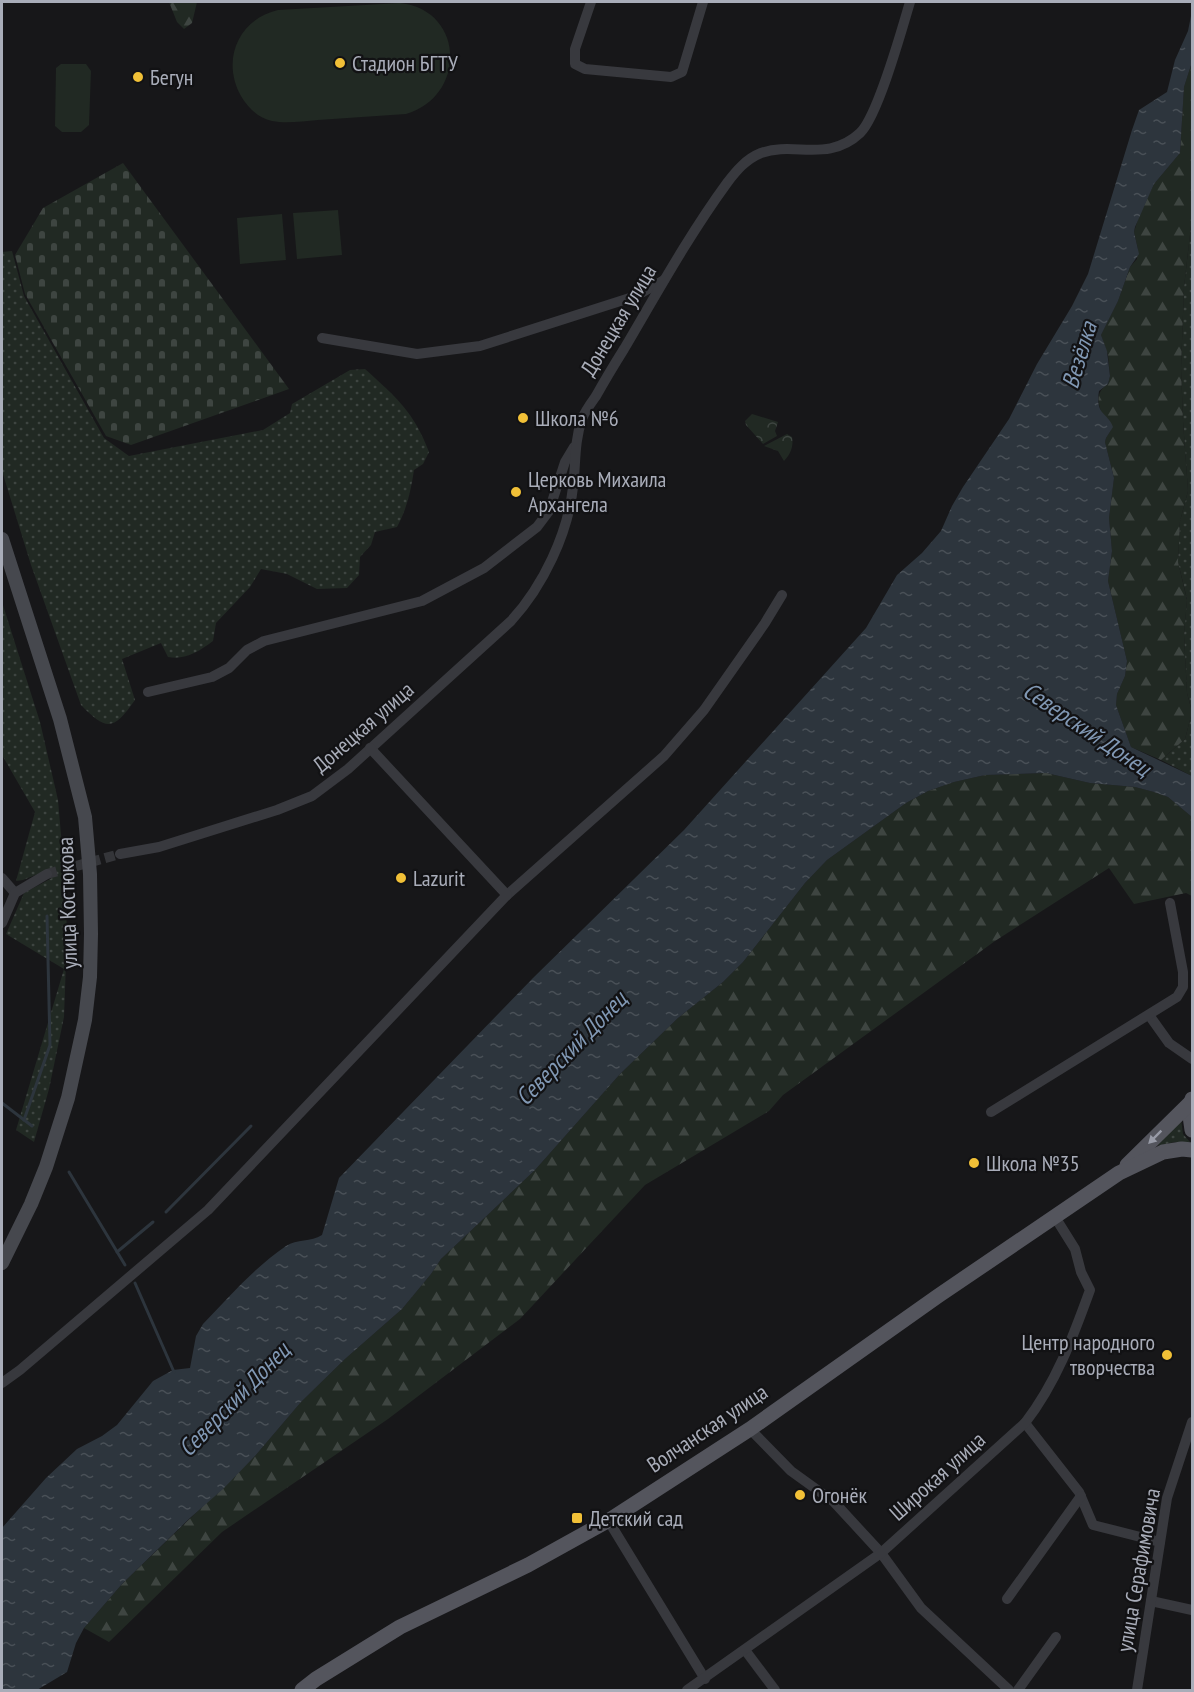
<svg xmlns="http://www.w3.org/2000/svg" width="1194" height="1692" viewBox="0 0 1194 1692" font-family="'PT Sans Narrow',sans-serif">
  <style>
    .grass { fill: url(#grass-dots) }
    .forest { fill: url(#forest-firs) }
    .cemetery { fill: url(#cemetery-stones) }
    .park { fill: url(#park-crowns) }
    .pitch { fill: #212923 }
    .water { fill: url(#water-ripples) }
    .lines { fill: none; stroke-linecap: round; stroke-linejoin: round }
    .stream { stroke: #2d353d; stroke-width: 3 }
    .minor-tunnel { stroke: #343539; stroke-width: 10; stroke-dasharray: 10 5; stroke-linecap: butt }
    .minor { stroke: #38393e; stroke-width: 10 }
    .secondary { stroke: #46484e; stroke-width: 14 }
    .primary { stroke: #54555d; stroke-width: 15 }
    .oneway { fill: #989ba7 }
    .poi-dot { fill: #f1c037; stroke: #121214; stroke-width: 2 }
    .labels { text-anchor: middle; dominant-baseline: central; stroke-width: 4.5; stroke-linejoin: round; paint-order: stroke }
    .poi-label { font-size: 22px; fill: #a9adb9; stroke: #121214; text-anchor: start }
    .street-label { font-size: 22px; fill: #a9adb9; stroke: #121214 }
    .water-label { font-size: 24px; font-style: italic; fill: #8198b4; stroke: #121214 }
  </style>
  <defs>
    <pattern id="grass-dots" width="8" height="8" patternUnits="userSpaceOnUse" patternTransform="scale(1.5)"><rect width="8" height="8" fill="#212923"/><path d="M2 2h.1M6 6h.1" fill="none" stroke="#3e4541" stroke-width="1.8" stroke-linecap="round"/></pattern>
    <pattern id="forest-firs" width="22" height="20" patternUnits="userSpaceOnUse" patternTransform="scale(1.5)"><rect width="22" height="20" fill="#212923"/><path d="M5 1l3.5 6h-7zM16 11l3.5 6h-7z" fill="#3e4541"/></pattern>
    <pattern id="cemetery-stones" width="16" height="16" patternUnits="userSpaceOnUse" patternTransform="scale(1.5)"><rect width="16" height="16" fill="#212923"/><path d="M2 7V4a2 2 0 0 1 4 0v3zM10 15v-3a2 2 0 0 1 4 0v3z" fill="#3e4541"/></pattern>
    <pattern id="park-crowns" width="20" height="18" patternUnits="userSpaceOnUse" patternTransform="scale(1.5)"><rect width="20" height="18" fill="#212923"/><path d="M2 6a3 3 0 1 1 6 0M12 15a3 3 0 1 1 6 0" fill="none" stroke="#3e4541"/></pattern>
    <pattern id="water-ripples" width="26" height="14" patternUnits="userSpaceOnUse" patternTransform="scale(1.5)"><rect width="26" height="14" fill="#2d353d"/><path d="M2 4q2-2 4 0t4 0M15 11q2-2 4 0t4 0" fill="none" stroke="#495057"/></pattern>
  </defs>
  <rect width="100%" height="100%" fill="#171719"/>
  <g class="grass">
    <path d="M1192 217V711L1187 693 1184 635 1187 599 1178 562 1180 521 1188 491 1183 421 1181 368 1184 287Z"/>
    <path d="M12 251 24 296 104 438 129 456 263 430 290 413 292 404 350 370 365 369C396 397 414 412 429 452L423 464 414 470C411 490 407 509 397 527L375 532 371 545 360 557 359 575 347 588 317 589 287 574 261 569 250 587 216 623 213 641C198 652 186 660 168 657L161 643 122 659 135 700C114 730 107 732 81 705L31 565 2 471V252Z"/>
    <path d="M2 602 40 722 58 800 65 881 67 935 64 1017 49 1089 34 1142 16 1130 64 969 6 934 24 893 52 878 48 870 23 880 16 881 35 812 2 755Z"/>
    <path d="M1192 712V776L1161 760 1185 739Z"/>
    <path d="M1181 1119 1183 1134 1190 1142H1175L1157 1146Z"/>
  </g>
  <g class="forest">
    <path d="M169 2H197L192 23 184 29 177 22Z"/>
    <path d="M1192 62V217L1184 287 1181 368 1183 421 1188 491 1180 521 1178 562 1187 600 1184 635 1187 693 1192 712 1185 739 1161 760 1131 747 1116 705 1117 694 1125 676 1127 661 1108 581 1112 551 1109 518 1114 478 1105 442 1106 438 1111 430 1110 421 1102 414C1097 401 1096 392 1108 384L1110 376 1108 355 1101 335 1118 301 1130 267 1137 259 1138 249 1134 232 1139 216 1154 184 1180 153 1184 87Z"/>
    <path d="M1046 773 1090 783 1135 787 1154 792 1168 797 1192 817V896L1186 893 1134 904 1109 868 995 941 783 1095 769 1111 645 1185 520 1319 388 1419 222 1532 109 1642 84 1628 122 1584 255 1456 301 1402 345 1359 402 1309 431 1274 441 1259 535 1170 620 1074 678 1018 723 982 743 962 805 883 827 860 906 803 928 791 954 782 985 775Z"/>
  </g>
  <path class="cemetery" d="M123 163 289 389 131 445 106 436 25 294 15 255 43 208Z"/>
  <g class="park">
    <path d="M752 414 778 422 775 431 777 436 763 444 746 425 745 421Z"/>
    <path d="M787 434 792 437C794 446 790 455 784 461L778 451 764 446Z"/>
  </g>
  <g class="pitch">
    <path d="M400 3C465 10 467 96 406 114 377 116 347 118 318 120 303 121 287 124 272 121 258 118 248 108 241 96 221 61 238 19 278 10Z"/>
    <path d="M61 64H86L91 71 89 125 81 132H62L55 126 56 68Z"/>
    <path d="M338 210 342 255 297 259 293 213Z"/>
    <path d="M282 214 286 260 240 264 237 218Z"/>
  </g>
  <path class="water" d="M1192 11V62L1184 87 1180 153 1154 184 1135 227 1134 232 1139 254 1130 267 1118 301 1101 335 1107 351 1110 376 1108 384 1099 391C1095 416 1108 412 1113 427L1106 438 1105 442 1114 478 1109 518 1112 551 1108 581 1127 661 1125 676 1117 694 1116 705 1131 747 1192 776V817L1168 797 1154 792 1135 787 1090 783 1046 773 985 775 954 782 928 791 906 803 827 860 805 883 743 962 723 982 678 1018 620 1074 535 1170 441 1259 431 1274 402 1309 345 1359 301 1402 255 1456 223 1489 190 1518 122 1584 84 1628 76 1643 67 1672 37 1690H2V1528L46 1478 77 1449 102 1436 117 1425 153 1381 173 1370 190 1368 196 1336 203 1324C229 1297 255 1267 286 1246 297 1239 311 1242 322 1235L339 1178 533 978 684 830 866 628 897 575 922 553 941 531 952 506 963 487 1009 419 1037 364 1072 306 1088 274 1132 130 1139 110 1167 92 1175 60 1188 31Z"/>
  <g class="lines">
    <g class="stream">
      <path d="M2 1103 32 1126"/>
      <path d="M24 1120 50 1045 47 916"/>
      <path d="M69 1172 125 1265"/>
      <path d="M166 1212 251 1126"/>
      <path d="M117 1252 153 1222"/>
      <path d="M135 1283 174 1372"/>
    </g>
    <path class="minor-tunnel" d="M47 874 120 854"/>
    <g class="minor">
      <path d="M591 2 575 49V64L585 69 671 77 682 72 703 2"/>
      <path d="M322 338 417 354 480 346 636 296 664 280"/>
      <path d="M148 692 212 677 229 668 247 650 264 641 422 601 484 568 537 527 549 511 565 462 574 447"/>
      <path d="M120 854 159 847 277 810 312 796 348 769 511 621C543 586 568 534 573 487 576 464 574 442 582 419 585 411 591 403 596 396 605 380 614 365 624 349 657 293 689 235 727 183 736 171 746 159 761 153 794 141 828 163 860 133 878 116 902 29 910 2"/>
      <path d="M2 878 15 893"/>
      <path d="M507 895 664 756 704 710 765 623 782 595"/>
      <path d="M2 923 15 893 47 874"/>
      <path d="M1149 1015 1169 1043 1192 1059"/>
      <path d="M991 1112 1177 997 1183 987V972L1170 903"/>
      <path d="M2 1383 20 1370 208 1210 507 895 370 748"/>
      <path d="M1025 1423 1079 1492 1093 1525 1160 1542"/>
      <path d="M750 1429 791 1471 834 1502 881 1553 921 1608 1009 1690"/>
      <path d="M608 1520 705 1679"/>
      <path d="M1007 1599 1081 1496"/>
      <path d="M1151 1601 1192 1610"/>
      <path d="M745 1650 775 1690"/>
      <path d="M687 1690 881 1553 1025 1423C1056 1383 1073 1337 1090 1290L1081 1272 1075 1249 1055 1217"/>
      <path d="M1018 1690 1056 1637"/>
      <path d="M1137 1690 1167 1498 1192 1422"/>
    </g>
    <path class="secondary" d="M2 539 60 719 85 817 90 874 91 934 90 977 85 1020 68 1098 46 1167 31 1204 2 1263"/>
    <g class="primary">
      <path d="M1192 1099 1190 1116 1192 1130"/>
      <path d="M1127 1165 1191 1102"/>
      <path d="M302 1690 316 1679 400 1627 528 1565 611 1519 750 1429 938 1296 1119 1173 1163 1152 1182 1149 1192 1150"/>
    </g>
  </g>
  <defs><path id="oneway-solid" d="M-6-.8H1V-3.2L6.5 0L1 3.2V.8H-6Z" transform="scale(1.5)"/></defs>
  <use class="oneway" href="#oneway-solid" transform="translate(1155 1137) rotate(135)"/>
  <g class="poi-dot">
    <circle cx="340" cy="63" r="6"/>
    <circle cx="138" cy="77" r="6"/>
    <circle cx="523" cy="418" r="6"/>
    <circle cx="516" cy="492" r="6"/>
    <circle cx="401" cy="878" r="6"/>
    <circle cx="974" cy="1163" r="6"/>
    <circle cx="1167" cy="1355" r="6"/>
    <circle cx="800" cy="1495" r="6"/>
    <rect x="571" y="1512" width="12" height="12" rx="3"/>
  </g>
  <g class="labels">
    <g class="poi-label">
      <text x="352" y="63">Стадион БГТУ</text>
      <text x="150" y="77">Бегун</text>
      <text x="535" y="418">Школа №6</text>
      <text x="528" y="479">Церковь Михаила<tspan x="528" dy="25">Архангела</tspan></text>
      <text x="413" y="878">Lazurit</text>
      <text x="986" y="1163">Школа №35</text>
      <text x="1155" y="1342" text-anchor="end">Центр народного<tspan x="1155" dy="25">творчества</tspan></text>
      <text x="812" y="1495">Огонёк</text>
      <text x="589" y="1518">Детский сад</text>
    </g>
    <g class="street-label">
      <text transform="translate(618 320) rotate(-59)">Донецкая улица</text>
      <text transform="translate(363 727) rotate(-41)">Донецкая улица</text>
      <text transform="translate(67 903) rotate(-92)">улица Костюкова</text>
      <text transform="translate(707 1428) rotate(-34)">Волчанская улица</text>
      <text transform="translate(937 1476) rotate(-42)">Широкая улица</text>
      <text transform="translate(1138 1570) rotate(-80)">улица Серафимовича</text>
    </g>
    <g class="water-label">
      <text transform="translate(1079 355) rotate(-73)">Везёлка</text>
      <text transform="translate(1087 729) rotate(34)">Северский Донец</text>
      <text transform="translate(571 1048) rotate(-46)">Северский Донец</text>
      <text transform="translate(234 1399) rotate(-46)">Северский Донец</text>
    </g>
  </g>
  <rect width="1194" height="1692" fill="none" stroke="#a9adb9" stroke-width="6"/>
</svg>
